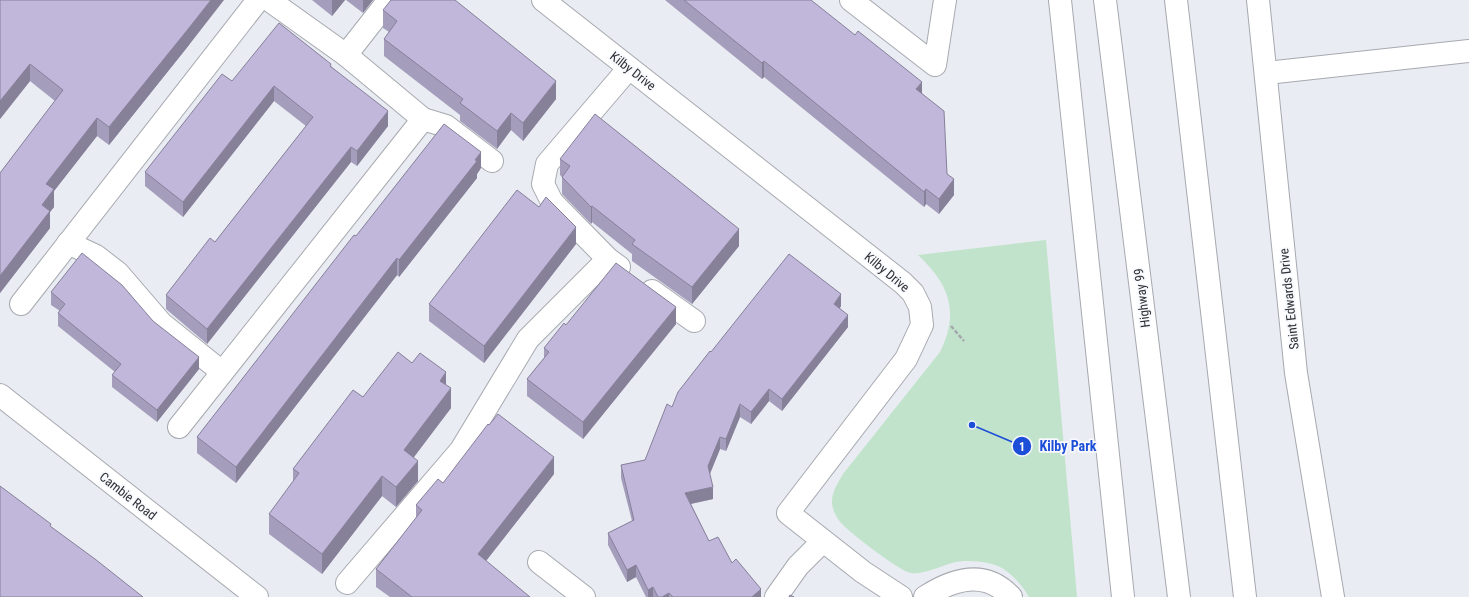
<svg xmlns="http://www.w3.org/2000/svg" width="1469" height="597" viewBox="0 0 1469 597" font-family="'Roboto Condensed',sans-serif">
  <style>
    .green { fill: #c1e3cb }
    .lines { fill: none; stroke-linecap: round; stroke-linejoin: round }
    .minor-casing { stroke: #a6a9af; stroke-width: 24 }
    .major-casing { stroke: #a6a9af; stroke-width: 24 }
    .highway-casing { stroke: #a6a9af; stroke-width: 24 }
    .path { stroke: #a5a7ac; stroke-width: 2.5; stroke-dasharray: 4 2; stroke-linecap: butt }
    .minor { stroke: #fff; stroke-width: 22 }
    .major { stroke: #fff; stroke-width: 22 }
    .highway { stroke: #fff; stroke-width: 22 }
    .wall { fill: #a59dbc }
    .shaded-wall { fill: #868099 }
    .building { fill: #c0b7db; stroke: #868099 }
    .labels { text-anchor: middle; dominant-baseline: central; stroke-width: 3.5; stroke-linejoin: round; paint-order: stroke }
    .street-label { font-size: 13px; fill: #2f3033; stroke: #f7f9fe }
    .leader { fill: none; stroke: #1d4ed8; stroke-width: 1.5 }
    .callout-dot { fill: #1d4ed8; stroke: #f7f9fe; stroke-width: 1.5 }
    .mark-label { font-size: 12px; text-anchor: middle; font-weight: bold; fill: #fff }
    .callout-label { font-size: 14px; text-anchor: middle; font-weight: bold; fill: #1d4ed8; stroke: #f7f9fe; stroke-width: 3.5; stroke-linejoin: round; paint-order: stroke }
  </style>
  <rect width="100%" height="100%" fill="#e9ecf2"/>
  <path class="green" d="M1046 240 1077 597H1029C1023 587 1015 577 1005 570 993 561 966 559 952 563 941 566 922 575 911 573 901 572 849 532 842 524 837 519 832 509 832 502 832 491 838 483 843 474L940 352C960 312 949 284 918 255Z"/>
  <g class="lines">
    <defs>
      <g id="minor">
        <path d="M269 0 346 55 423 119 446 126 492 161"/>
        <path d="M543 0 903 283 913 293 920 307 922 325 906 359 788 513 863 572 901 597"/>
        <path d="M851 0 935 65 945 0"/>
        <path d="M1258 0 1296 373 1333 597"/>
        <path d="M346 55 389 0"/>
        <path d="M1266 73 1469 51"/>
        <path d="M68 243 96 256 118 273 161 323 222 372"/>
        <path d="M619 267 608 259 552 202 543 184 547 164 629 68"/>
        <path d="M652 291 694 321"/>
        <path d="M21 304 258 0"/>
        <path d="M179 427 423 119"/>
        <path d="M539 562 584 597"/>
        <path d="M347 583 461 450 528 339 608 259"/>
        <path d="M776 597 798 566 823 541"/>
        <path d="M925 597C953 579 985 569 1011 597"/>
      </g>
      <path id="major" d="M0 395 257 597"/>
      <g id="highway">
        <path d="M1060 0 1123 597"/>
        <path d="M1105 0 1179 597"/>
        <path d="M1176 0 1245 597"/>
      </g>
    </defs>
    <use href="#minor" class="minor-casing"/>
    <use href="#major" class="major-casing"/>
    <use href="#highway" class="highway-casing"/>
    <path class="path" d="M951 326 964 341"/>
    <use href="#minor" class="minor"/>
    <use href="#major" class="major"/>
    <use href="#highway" class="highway"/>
  </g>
  <g class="wall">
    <path d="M0 0 189 45 109 145 97 136 54 191V207L50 212V228L0 293V173L55 101 30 81 0 119Z"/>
    <path d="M312 0H345L332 16Z"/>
    <path d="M346 0H373L363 13Z"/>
    <path d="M665 0H811L922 93 954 195 939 214 926 204 924 207 764 77 762 79Z"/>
    <path d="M383 10 556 99 523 141 511 130 497 149 460 121V115L384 56V39L389 32 383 28Z"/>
    <path d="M331 66 388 126 357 166 351 162 207 344 166 309V295L215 242 306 126 274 101 183 217 145 186V172L232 81Z"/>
    <path d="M560 159 739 246 692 304 632 261V254L592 222 591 224 562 194V177L560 175Z"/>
    <path d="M481 168 477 174V178L399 277 397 275 236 483 197 453V437L356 236Z"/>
    <path d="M576 244 484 363 429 321V304Z"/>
    <path d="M51 292 153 321 199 369 157 422 112 387V375L115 372 58 326V313L60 311 51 305Z"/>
    <path d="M841 306 840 308 848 327 782 411 769 401 751 424 740 417 726 451 720 449 710 474 713 499 691 504 709 541 732 563 761 597H646L636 577 627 582 608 545V533L632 521 621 478V465L645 460 672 407 711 352Z"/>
    <path d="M676 324 583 439 527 396V379L544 358V348L566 325Z"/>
    <path d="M412 363 446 385 451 408 414 457 418 481 396 507 382 496 322 574 269 534V514L293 483V469L363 397Z"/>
    <path d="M554 474 486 561 530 597H390L376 587V569L416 519V505L443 483Z"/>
  </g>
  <g class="shaded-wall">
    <path d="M211 0H224L189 45 109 145V127Z"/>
    <path d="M332 0H345L332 16Z"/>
    <path d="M363 0H373L363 13Z"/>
    <path d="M764 61V77L762 79V63Z"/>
    <path d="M30 64V81L0 119V101Z"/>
    <path d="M556 81V99L523 141V123Z"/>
    <path d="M922 82V98L916 89Z"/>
    <path d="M274 86V101L183 217V202Z"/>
    <path d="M388 111V126L357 166V151Z"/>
    <path d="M511 113V130L497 149V131Z"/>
    <path d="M97 118V136L54 191V207L50 212V228L0 293V276L42 205 46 184Z"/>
    <path d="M351 147V162L207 344V329Z"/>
    <path d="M481 152V168L477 174V178L399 277V260Z"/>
    <path d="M954 179V195L939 214V199Z"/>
    <path d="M926 189V204L924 207V192Z"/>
    <path d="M592 206V222L591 224V207Z"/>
    <path d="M576 227V244L484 363V346Z"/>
    <path d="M739 229V246L692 304V287Z"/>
    <path d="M397 258V275L236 483V467Z"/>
    <path d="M841 294V306L834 316V304Z"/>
    <path d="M676 307V324L583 439V422Z"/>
    <path d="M848 315V327L782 411V399Z"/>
    <path d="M199 357V369L157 422V410Z"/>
    <path d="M446 372V392L440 381Z"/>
    <path d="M451 388V408L404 470V450Z"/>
    <path d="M769 389V401L751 424V412Z"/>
    <path d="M740 404V417L726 451V439Z"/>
    <path d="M720 437V449L708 478V466Z"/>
    <path d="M554 457V474L478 571V554Z"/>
    <path d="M418 461V481L396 507V487Z"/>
    <path d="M382 476V496L322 574V554Z"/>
    <path d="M713 487V499L685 505V493Z"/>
    <path d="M636 565V577L627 582V570Z"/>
    <path d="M653 587V597H648V590Z"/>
    <path d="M761 589V597H752Z"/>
    <path d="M669 593V597H662Z"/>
  </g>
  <g class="building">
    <path d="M0 0H211L189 28 109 127 97 118 46 184 54 189 42 205 50 211 0 276V173L63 90 30 64 0 101Z"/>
    <path d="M391 0H455L556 81 523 123 511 113 497 131 460 103 463 99 384 39 397 21 383 10Z"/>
    <path d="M684 0H811L855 35 858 31 922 82 916 89 944 111 947 174 954 179 939 199 926 189 924 192 764 61 762 63Z"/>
    <path d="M279 23 331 64 330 66 388 111 357 151 351 147 207 329 166 295 210 238 215 242 313 117 274 86 183 202 145 172 222 74 232 81Z"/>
    <path d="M595 114 739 229 692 287 632 244 635 240 592 206 591 207 562 177 570 166 560 159Z"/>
    <path d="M444 124 481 152 475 160 477 161 399 260 397 258 236 467 197 437 354 235 356 236Z"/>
    <path d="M517 190 539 207 546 197 576 227 484 346 429 304Z"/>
    <path d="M82 253 122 285 153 321 199 357 157 410 112 375 121 364 58 313 65 304 51 292Z"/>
    <path d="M789 254 841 294 834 304 848 315 782 399 769 389 751 412 740 404 726 439 720 437 708 466 713 487 685 493 709 541 718 537 732 563 736 559 761 589 752 597H673L669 593 662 597H658L653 587 648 590 636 565 627 570 608 533 634 520 621 465 645 460 667 404 672 407 678 392 710 351 711 352Z"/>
    <path d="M616 263 676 307 583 422 527 379 549 352 544 348 564 323 566 325Z"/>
    <path d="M398 352 412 363 420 353 446 372 440 381 451 388 404 450 418 461 396 487 382 476 322 554 269 514 299 473 293 469 353 390 363 397Z"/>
    <path d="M498 414 554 457 478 554 530 597H412L376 569 422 510 416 505 438 479 443 483 488 424 489 425Z"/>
    <path d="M0 486 51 524 50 526 95 559 143 597H0Z"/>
    <path d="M790 595 794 597H789Z"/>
  </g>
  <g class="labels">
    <g class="street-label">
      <text transform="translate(633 71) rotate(38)">Kilby Drive</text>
      <text transform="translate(887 272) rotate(40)">Kilby Drive</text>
      <text transform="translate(1142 298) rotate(-97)">Highway 99</text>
      <text transform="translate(1289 299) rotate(-96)">Saint Edwards Drive</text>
      <text transform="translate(128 496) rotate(38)">Cambie Road</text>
    </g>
  </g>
  <path class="leader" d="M972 425L1022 446"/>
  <g class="callout-dot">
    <circle cx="972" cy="425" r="4"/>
    <circle cx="1022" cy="446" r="10"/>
  </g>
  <g class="mark-label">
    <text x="1022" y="451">1</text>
  </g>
  <g class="callout-label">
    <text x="1068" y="451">Kilby Park</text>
  </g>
</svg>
